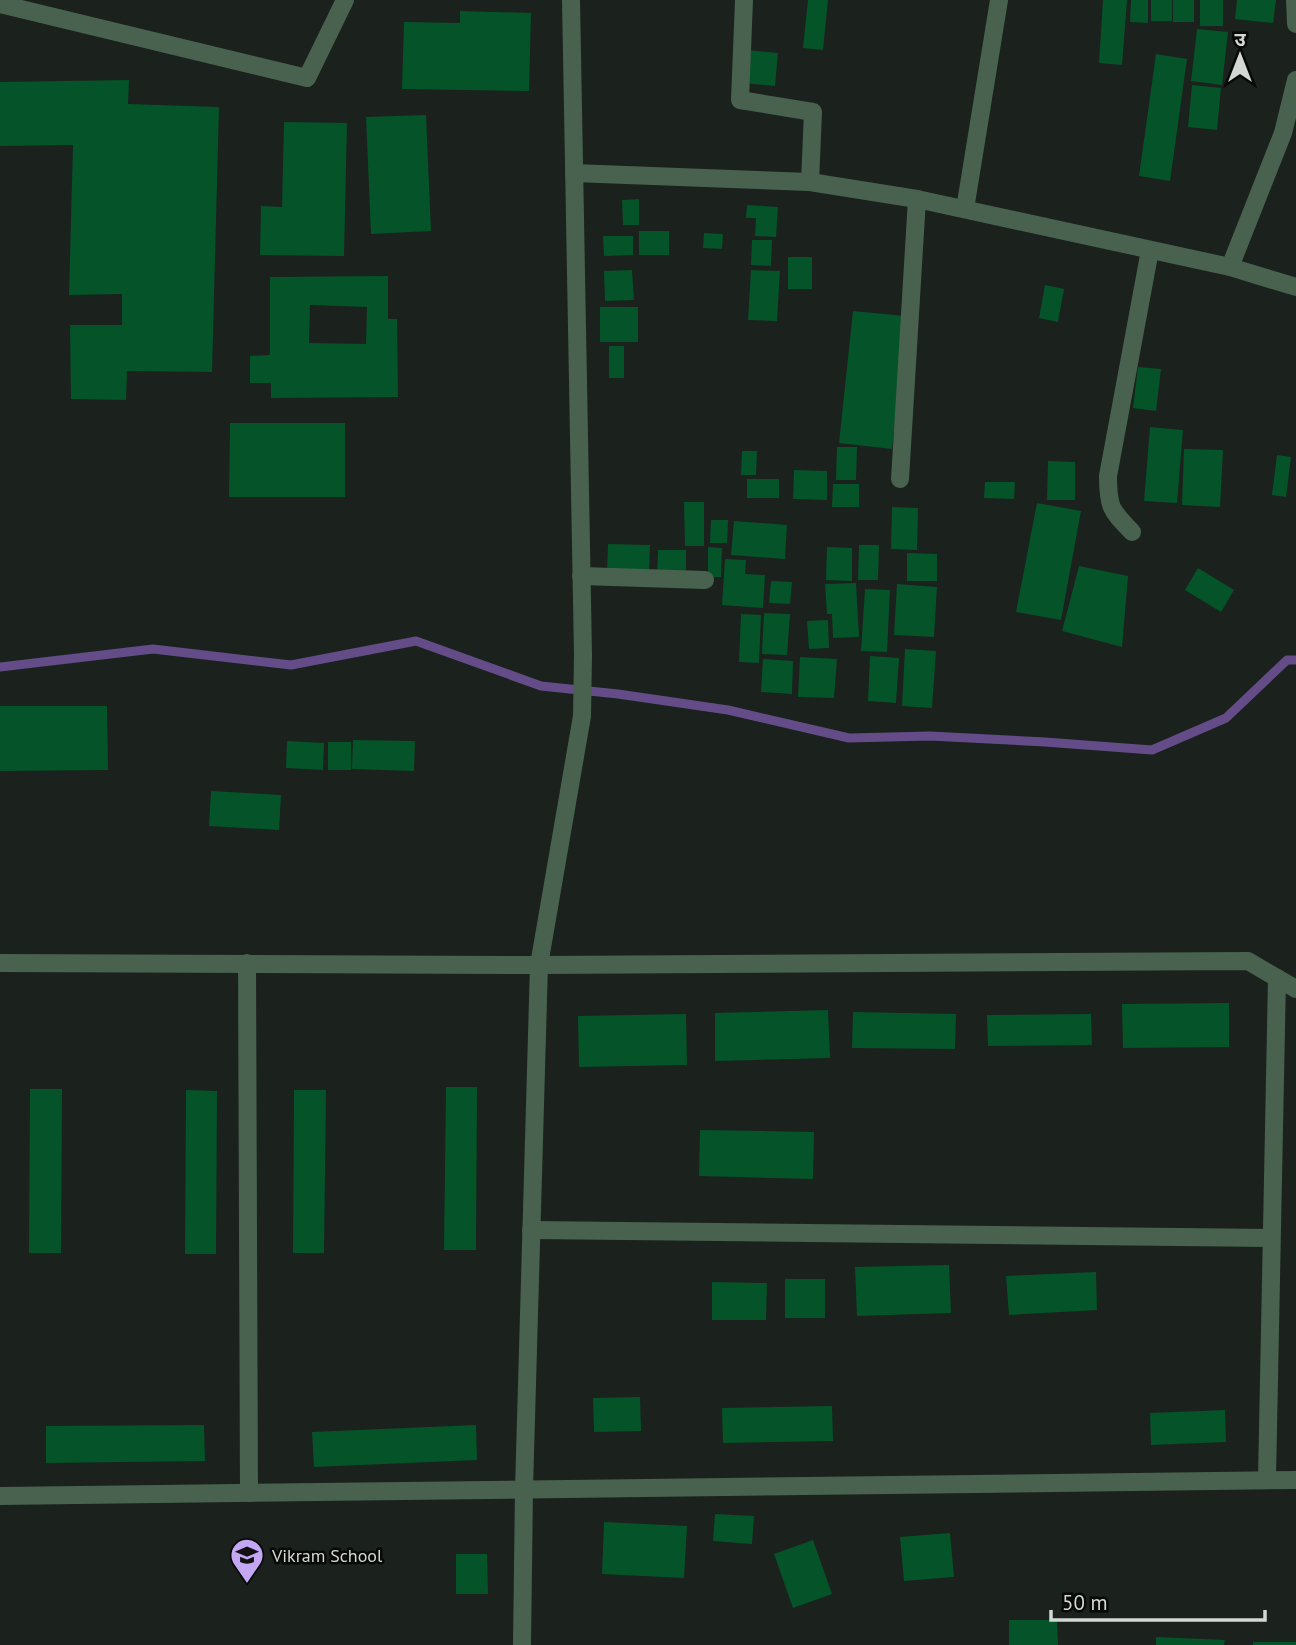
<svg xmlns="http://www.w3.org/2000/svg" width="1296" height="1645" viewBox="0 0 1296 1645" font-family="'PT Sans','Noto Sans Devanagari',sans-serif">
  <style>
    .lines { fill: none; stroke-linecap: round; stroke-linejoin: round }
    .stream { stroke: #644c88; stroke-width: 9 }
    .building { fill: #055329; fill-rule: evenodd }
    .minor { stroke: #48624f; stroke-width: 18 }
    .labels { text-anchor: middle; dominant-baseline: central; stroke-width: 5; stroke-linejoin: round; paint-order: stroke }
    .poi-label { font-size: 18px; fill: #d4d8d5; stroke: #070908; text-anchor: start }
  </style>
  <rect width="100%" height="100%" fill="#1b211c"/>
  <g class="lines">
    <path class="stream" d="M0 667 153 649 291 665 416 641 541 686 618 694 728 710 849 738 930 736 1045 742 1152 750 1226 718 1287 660H1296"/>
  </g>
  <g class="building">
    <path d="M808 0H828L823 50 803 48Z"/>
    <path d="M1103 0H1127L1122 65 1099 63Z"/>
    <path d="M1131 0H1148V23L1130 22Z"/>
    <rect x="1151" y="0" width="21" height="21"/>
    <rect x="1173" y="0" width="21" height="22"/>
    <rect x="1200" y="0" width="23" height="26"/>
    <path d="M1237 0H1276L1273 23 1235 19Z"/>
    <path d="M460 11 531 13 529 91 402 89 404 22 460 23Z"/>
    <path d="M1197 29 1228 32 1222 85 1191 81Z"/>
    <path d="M746 50 778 53 775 86 743 83Z"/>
    <path d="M1156 54 1187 59 1170 181 1139 176Z"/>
    <path d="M129 80 128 104 219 107 212 372 127 371 126 400 71 399 70 325H122V294L69 295 73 145 0 146V82Z"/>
    <path d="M1192 85 1221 88 1217 130 1188 127Z"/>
    <path d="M426 115 431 231 371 234 366 117Z"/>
    <path d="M284 122 347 123 344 256 260 255 261 206 282 207Z"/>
    <path d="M639 199V225H623L622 200Z"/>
    <path d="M747 205 778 207 776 237 755 236 756 218H746Z"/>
    <rect x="639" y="231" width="30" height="24"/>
    <path d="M704 233 723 234 722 249 703 248Z"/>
    <path d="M603 236H633V255L604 256Z"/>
    <path d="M752 240H772L771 266 751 265Z"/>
    <rect x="788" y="257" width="24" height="32"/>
    <path d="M632 270 634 300 605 301 604 271Z"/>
    <path d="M751 270 780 271 777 321 748 320Z"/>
    <path d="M388 276V319H397L398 397 271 398V383H250V356L270 355V277ZM310 305 367 307 366 344 309 343Z"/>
    <path d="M1045 285 1064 289 1058 322 1039 318Z"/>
    <rect x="600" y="307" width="38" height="35"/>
    <path d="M853 311 906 316 892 449 839 443Z"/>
    <rect x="609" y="346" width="15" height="32"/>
    <path d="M1138 367 1161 369 1156 411 1133 408Z"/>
    <path d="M230 423H345V497H229Z"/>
    <path d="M1150 427 1183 430 1177 503 1144 501Z"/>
    <path d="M837 447H857L856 480H836Z"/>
    <path d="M1184 449 1223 450 1220 507 1182 505Z"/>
    <path d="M742 451H757L756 475H741Z"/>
    <path d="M1277 455 1291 457 1286 497 1272 495Z"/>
    <path d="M1048 461 1075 462V500H1047Z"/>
    <path d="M794 470 827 471V500L793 499Z"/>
    <rect x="747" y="479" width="32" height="19"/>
    <path d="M985 482H1015L1014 499 984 498Z"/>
    <path d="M833 484H859V507H832Z"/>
    <path d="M684 502H704V546H685Z"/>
    <path d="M1037 503 1081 511 1061 620 1016 612Z"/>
    <path d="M892 507 918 508 917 550 891 549Z"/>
    <path d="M711 520H728L727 543H710Z"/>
    <path d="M734 521 787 525 785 559 731 555Z"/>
    <path d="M608 544 650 545 649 574 607 573Z"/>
    <path d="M859 545H879L878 580H858Z"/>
    <path d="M708 547 722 548 721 577H708Z"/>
    <path d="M827 547 852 548V581L826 580Z"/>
    <path d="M658 550H686V579L657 578Z"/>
    <path d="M907 553 937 554V581H907Z"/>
    <path d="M725 559 746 560 745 574 765 575 763 608 722 605Z"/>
    <path d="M1079 566 1128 576 1122 647 1062 631Z"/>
    <path d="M1198 568 1234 590 1221 612 1185 590Z"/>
    <path d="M771 581 792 582 790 604 769 603Z"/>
    <path d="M856 583 859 637 833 638 832 614H827L825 584Z"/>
    <path d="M897 584 937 587 934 637 894 635Z"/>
    <path d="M865 589 890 590 887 652 861 651Z"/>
    <path d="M764 613 790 614 787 655 762 654Z"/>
    <path d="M741 614 761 615 759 663 739 662Z"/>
    <path d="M828 620 829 648 809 649 807 621Z"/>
    <path d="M905 649 936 651 932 708 902 706Z"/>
    <path d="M870 656 899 658 896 703 868 701Z"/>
    <path d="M800 657 837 659 834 698 798 697Z"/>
    <path d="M763 659 793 661 792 694 761 692Z"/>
    <path d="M0 706H107L108 770 0 771Z"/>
    <path d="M353 740 415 741 414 771 352 769Z"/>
    <path d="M287 741 324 743 323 770 286 768Z"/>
    <rect x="328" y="742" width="23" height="28"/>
    <path d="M211 791 281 795 279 830 209 826Z"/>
    <path d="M1229 1003V1047L1123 1048 1122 1004Z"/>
    <path d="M828 1010 830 1058 715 1061V1013Z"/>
    <path d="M853 1012 956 1014 955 1049 852 1048Z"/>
    <path d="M686 1014 687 1065 579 1067 578 1016Z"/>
    <path d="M1091 1014 1092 1045 988 1046 987 1015Z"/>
    <path d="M446 1087H477L476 1250H444Z"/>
    <path d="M30 1089H62L61 1253H29Z"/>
    <path d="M186 1090 217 1091 216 1254H185Z"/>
    <path d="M294 1090H326L324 1253H293Z"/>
    <path d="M700 1130 814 1132 813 1179 699 1176Z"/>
    <path d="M949 1265 951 1313 857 1316 855 1267Z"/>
    <path d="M1096 1272 1097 1310 1009 1315 1006 1276Z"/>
    <rect x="785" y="1279" width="40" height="39"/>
    <path d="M712 1282 767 1283 766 1320H712Z"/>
    <path d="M640 1397 641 1431 594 1432 593 1398Z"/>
    <path d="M832 1406 833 1441 723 1443 722 1408Z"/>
    <path d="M1225 1410 1226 1442 1151 1445 1150 1413Z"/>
    <path d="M204 1425 205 1461 46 1463V1426Z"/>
    <path d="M476 1425 477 1460 314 1467 312 1432Z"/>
    <path d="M715 1514 754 1516 752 1544 713 1541Z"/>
    <path d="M604 1522 687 1526 684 1578 602 1574Z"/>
    <path d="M950 1533 954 1577 904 1581 900 1537Z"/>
    <path d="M813 1540 832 1594 793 1608 774 1554Z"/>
    <path d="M456 1554H487L488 1594H456Z"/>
    <path d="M1009 1620H1057L1058 1645H1009Z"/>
    <path d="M1156 1637 1225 1640 1224 1645H1156Z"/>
    <rect x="1253" y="1642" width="43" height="3"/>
  </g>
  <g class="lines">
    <g class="minor">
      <path d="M744 0 740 100 813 112 810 182"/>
      <path d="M1295 0 1296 24"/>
      <path d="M0 4 307 78 345 0"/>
      <path d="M574 173 810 182 917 199 1230 267 1283 133 1296 80"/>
      <path d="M965 209 999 0"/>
      <path d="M1230 267 1296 287"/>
      <path d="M900 479 917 199"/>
      <path d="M1132 532C1111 510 1108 508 1108 476L1150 250"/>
      <path d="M581 576 705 580"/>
      <path d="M0 963 539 965 1248 961 1277 978 1267 1479"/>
      <path d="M247 963 249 1493"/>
      <path d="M1277 978 1296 989"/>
      <path d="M531 1230 1271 1238"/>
      <path d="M0 1496 1296 1480"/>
      <path d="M522 1645 524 1489 539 965 582 716 583 655 571 0"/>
    </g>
  </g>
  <defs>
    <symbol id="school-pin" viewBox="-11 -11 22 30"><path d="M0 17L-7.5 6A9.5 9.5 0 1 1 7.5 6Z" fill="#c3a7f2" stroke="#070908"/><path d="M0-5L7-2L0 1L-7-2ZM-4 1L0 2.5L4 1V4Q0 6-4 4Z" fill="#111"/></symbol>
  </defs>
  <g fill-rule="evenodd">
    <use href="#school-pin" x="228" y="1536" width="38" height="52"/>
  </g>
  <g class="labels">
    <g class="poi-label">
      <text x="272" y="1555">Vikram School</text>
    </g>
  </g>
  <g transform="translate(1240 56)" stroke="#070908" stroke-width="5" paint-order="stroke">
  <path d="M0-5L12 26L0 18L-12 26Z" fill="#d4d8d5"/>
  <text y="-10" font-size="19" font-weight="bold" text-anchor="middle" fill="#d4d8d5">उ</text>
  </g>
  <path d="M1051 1610v10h214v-10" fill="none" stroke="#d4d8d5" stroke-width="3.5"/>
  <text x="1062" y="1610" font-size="21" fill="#d4d8d5" stroke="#070908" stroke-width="5" paint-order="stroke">50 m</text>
</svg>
